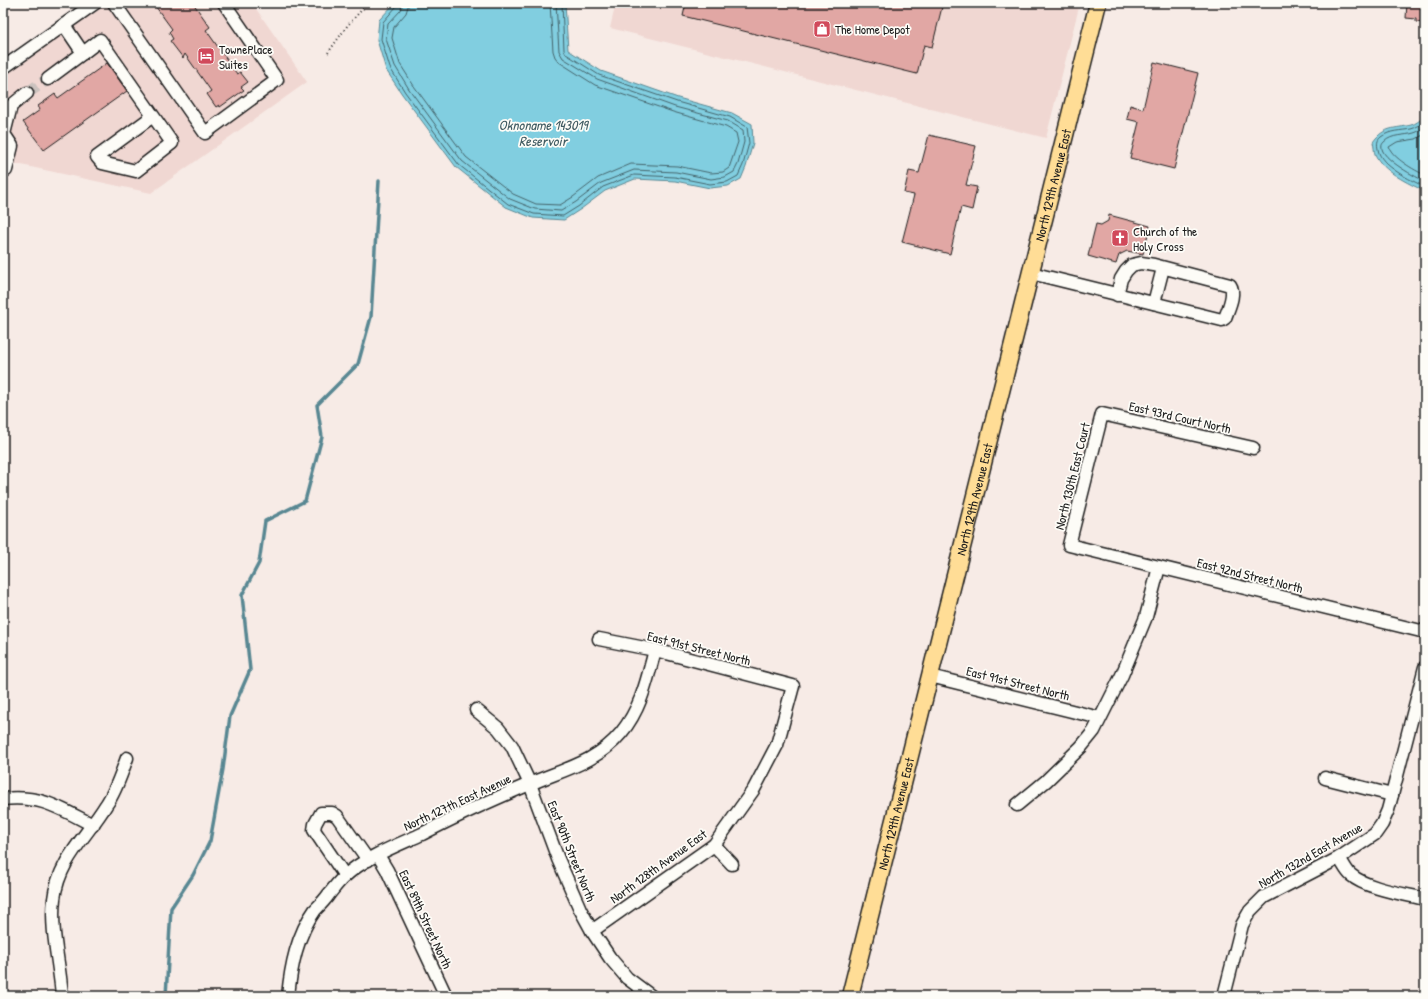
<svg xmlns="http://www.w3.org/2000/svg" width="1428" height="999" viewBox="0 0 1428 999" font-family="'Patrick Hand',sans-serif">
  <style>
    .built { fill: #f0d7d2 }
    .water { fill: #81cee0; stroke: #598792 }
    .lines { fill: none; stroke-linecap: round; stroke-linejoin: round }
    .shore { stroke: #44636a; stroke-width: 1 }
    .stream { stroke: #598792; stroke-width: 3.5 }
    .building { fill: #e1a7a4; stroke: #1c1c1c }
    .minor-tunnel { stroke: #cbc2be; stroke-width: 12; stroke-dasharray: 12 6; stroke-linecap: butt }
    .minor-casing { stroke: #1c1c1c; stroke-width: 15 }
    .major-casing { stroke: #1c1c1c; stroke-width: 19 }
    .path { stroke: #1c1c1c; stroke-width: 2; stroke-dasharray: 1 3; stroke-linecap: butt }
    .minor { stroke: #fdfcf7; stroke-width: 12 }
    .major { stroke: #ffdd96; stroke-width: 16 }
    .labels { text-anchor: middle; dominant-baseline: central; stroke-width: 3.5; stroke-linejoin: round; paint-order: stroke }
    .poi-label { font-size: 13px; fill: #1c1c1c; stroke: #fdfcf7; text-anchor: start }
    .street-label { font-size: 13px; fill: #1c1c1c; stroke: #fdfcf7 }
    .water-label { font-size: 14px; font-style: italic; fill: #3f5a61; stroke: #fdfcf7 }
  </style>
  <rect width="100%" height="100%" fill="#f7ebe6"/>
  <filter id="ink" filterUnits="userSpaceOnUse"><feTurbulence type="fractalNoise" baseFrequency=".025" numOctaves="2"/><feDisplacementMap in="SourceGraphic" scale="8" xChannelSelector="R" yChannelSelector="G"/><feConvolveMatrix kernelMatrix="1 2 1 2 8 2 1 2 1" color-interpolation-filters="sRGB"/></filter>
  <g filter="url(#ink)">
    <g class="built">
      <path d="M108 3H252L307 82 151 193 3 161V75Z"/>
      <path d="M616 3H1080L1046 138 610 28Z"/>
    </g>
    <g class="water">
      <path d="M395 3H565L568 50 601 71 678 98 732 113 752 124 753 143 746 167 741 179 728 186 710 188 675 181 635 179 605 191 581 209 564 220 533 218 506 207 456 167 402 94 386 70 377 40 379 20Z"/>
      <path d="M1425 117V191C1409 184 1382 171 1375 154 1374 151 1374 146 1373 142 1384 126 1395 129 1411 125 1416 124 1421 119 1425 117Z"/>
    </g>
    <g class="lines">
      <g class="shore">
        <path d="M398 3 396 7 383 22 381 39 390 68 405 92 459 165 508 204 534 214 563 216 579 206 603 187 634 175 675 177 710 184 727 182 738 176 743 165 749 143 747 127 730 117 677 102 599 75 566 54 564 50 562 3"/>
        <path d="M403 3 401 10 388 24 386 39 395 66 409 89 462 161 510 199 535 209 561 211 576 202 601 183 634 170 676 172 711 179 725 177 734 172 738 164 744 142 743 130 728 121 675 107 597 79 563 58 559 51 556 3"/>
        <path d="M409 3 406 13 394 27 392 38 400 64 414 86 466 157 513 194 536 204 560 205 573 197 598 178 631 164 677 166 711 173 723 172 729 168 738 142 736 133 726 127 673 112 595 85 559 62 555 57 553 51 550 3"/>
        <path d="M1425 121C1421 124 1416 128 1411 129 1401 131 1390 130 1381 137 1377 140 1377 144 1378 149 1380 166 1411 180 1425 187"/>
        <path d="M1425 127C1422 129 1418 132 1414 133 1404 136 1392 134 1384 142 1371 154 1417 178 1425 181"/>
        <path d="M1425 134 1416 139 1397 142 1389 147C1393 158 1414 170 1425 175"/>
      </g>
      <path class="stream" d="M166 996 171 908 193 875 210 841 223 769 230 716 250 670 242 595 259 563 265 521 305 501 322 437 317 405 358 364 371 317 379 181"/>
    </g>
    <g class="building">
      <path d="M153 3H193L210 27 206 30 237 74 240 72 248 82 241 87 244 90 220 107 219 105 216 107 207 94 211 91 185 54 183 58 170 41 173 39 169 32 172 29Z"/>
      <path d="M686 3H943L932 47 924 45 917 74 683 16Z"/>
      <path d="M1407 3H1425V23L1416 22V19L1406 18Z"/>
      <path d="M1154 62 1198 73 1174 169 1130 158 1139 122 1127 119 1130 105 1143 109Z"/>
      <path d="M107 63 127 91 44 150 23 122 40 110 38 106 55 94 58 98Z"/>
      <path d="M929 135 976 146 966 185 977 187 972 210 961 207 950 254 902 242 914 195 904 193 909 171 919 173Z"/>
      <path d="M1109 215 1150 226 1143 254 1127 251 1119 255 1116 264 1088 256 1096 224 1101 225 1108 221Z"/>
    </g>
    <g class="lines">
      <path class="minor-tunnel" d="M27 93 48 79"/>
      <defs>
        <g id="minor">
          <path d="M114 3 205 133 277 80 224 3"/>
          <path d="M83 53 100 40 172 143 136 171 102 163 97 157 153 116"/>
          <path d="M3 68 95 3"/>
          <path d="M48 79 83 53 64 25"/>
          <path d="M3 170H6L12 146 4 134 11 106 27 93"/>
          <path d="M1031 273 1222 320 1225 318C1228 309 1236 294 1230 285L1154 265 1141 263 1132 265 1126 271 1121 279 1117 295"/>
          <path d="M1154 303 1163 268"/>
          <path d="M1253 448 1102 414 1069 545 1425 632"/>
          <path d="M930 676 1100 718"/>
          <path d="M476 710 498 728 512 746 530 784 558 859 580 909 592 931 610 958 627 978 651 996"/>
          <path d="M1325 778 1392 795"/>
          <path d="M3 799C42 795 59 808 93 825"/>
          <path d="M1017 805 1046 781 1081 747 1094 731 1122 675 1146 617 1159 567"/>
          <path d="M714 845 732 864"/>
          <path d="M378 855 387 870 446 996"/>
          <path d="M1339 858C1343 863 1346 871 1351 875 1367 889 1405 894 1425 899"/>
          <path d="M345 876 314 830 315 824 321 813H332L337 816 368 860"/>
          <path d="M592 931 714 845 754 789 777 745 793 686 655 650 599 639"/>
          <path d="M62 996C60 965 50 930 54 899 58 861 87 836 106 805 116 791 121 774 127 758"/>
          <path d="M288 996C291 966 297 935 315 910 320 905 325 900 329 894 334 888 339 881 345 876 364 858 398 845 422 834 458 815 494 799 532 783 565 769 597 762 621 733 641 709 647 680 655 650"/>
          <path d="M1224 996 1242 925 1250 911 1264 897 1339 858 1375 834 1382 824 1388 810 1392 795 1425 667"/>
        </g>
        <g id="major">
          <path id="s1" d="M850 996 1098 3"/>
        </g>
      </defs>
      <use href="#minor" class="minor-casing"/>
      <use href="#major" class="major-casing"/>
      <path class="path" d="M328 53 347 26 368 3"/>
      <use href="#minor" class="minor"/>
      <use href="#major" class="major"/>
    </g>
  </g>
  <defs>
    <symbol id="shop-square" viewBox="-11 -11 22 22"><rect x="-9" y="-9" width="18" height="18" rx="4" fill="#d1495b" stroke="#fdfcf7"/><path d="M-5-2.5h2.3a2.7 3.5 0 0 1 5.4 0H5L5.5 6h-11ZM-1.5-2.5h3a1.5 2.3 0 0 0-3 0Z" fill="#fff"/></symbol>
    <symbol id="hotel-square" viewBox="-11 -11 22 22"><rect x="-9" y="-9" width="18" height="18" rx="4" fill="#d1495b" stroke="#fdfcf7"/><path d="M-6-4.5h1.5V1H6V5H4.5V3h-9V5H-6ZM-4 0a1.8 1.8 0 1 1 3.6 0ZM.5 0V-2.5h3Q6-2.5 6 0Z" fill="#fff"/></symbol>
    <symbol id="church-square" viewBox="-11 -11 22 22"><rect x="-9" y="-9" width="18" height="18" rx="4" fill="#d1495b" stroke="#fdfcf7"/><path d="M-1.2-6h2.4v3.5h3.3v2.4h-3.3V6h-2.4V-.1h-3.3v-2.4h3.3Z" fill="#fff"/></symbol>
  </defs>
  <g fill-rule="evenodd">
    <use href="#shop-square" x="812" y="19" width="20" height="20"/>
    <use href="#hotel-square" x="196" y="46" width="20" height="20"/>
    <use href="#church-square" x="1110" y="228" width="20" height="20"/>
  </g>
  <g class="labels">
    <g class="poi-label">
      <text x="835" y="29">The Home Depot</text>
      <text x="219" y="49">TownePlace<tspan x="219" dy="15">Suites</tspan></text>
      <text x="1133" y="231">Church of the<tspan x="1133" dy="15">Holy Cross</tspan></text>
    </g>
    <g class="street-label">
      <text stroke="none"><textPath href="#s1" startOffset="836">North 129th Avenue East</textPath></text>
      <text transform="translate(1180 417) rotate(13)">East 93rd Court North</text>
      <text transform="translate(1072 476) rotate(-76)">North 130th East Court</text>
      <text stroke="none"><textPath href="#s1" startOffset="512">North 129th Avenue East</textPath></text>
      <text transform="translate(1250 575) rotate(14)">East 92nd Street North</text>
      <text transform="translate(699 648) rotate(14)">East 91st Street North</text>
      <text transform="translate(1018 683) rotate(14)">East 91st Street North</text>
      <text transform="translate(457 802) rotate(-25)">North 127th East Avenue</text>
      <text stroke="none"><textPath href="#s1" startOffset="188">North 129th Avenue East</textPath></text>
      <text transform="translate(572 851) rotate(68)">East 90th Street North</text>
      <text transform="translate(1310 855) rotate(-30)">North 132nd East Avenue</text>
      <text transform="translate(658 866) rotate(-36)">North 128th Avenue East</text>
      <text transform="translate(426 919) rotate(65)">East 89th Street North</text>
    </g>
    <g class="water-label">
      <text x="543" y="124">Oknoname 143019<tspan x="543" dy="16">Reservoir</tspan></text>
    </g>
  </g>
  <rect width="1428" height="999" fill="none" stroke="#fdfcf7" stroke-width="16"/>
  <rect x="8" y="8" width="1412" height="983" fill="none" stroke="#1c1c1c" stroke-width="1.5" filter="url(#ink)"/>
</svg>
